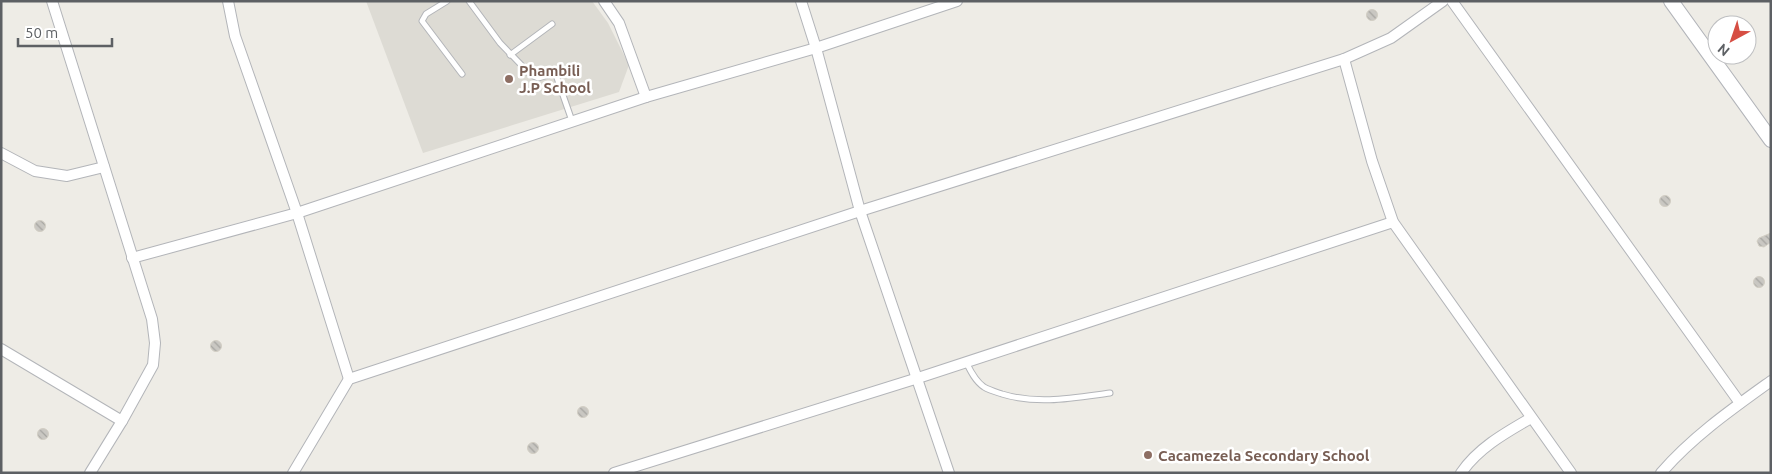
<svg xmlns="http://www.w3.org/2000/svg" width="1772" height="474" viewBox="0 0 1772 474" font-family="Ubuntu,sans-serif">
  <style>
    .education { fill: #dddbd4 }
    .building { fill: url(#building-back-hatch); stroke: #d2cec4 }
    .lines { fill: none; stroke-linecap: round; stroke-linejoin: round }
    .lane-casing { stroke: #b3b5b9; stroke-width: 7 }
    .street-casing { stroke: #b3b5b9; stroke-width: 12 }
    .secondary-casing { stroke: #b2b4b9; stroke-width: 16 }
    .lane { stroke: #fff; stroke-width: 5 }
    .street { stroke: #fff; stroke-width: 10 }
    .secondary { stroke: #fff; stroke-width: 14 }
    .education-dot { fill: #8d6e63; stroke: #fff; stroke-width: 2 }
    .labels { text-anchor: middle; dominant-baseline: central; stroke-width: 5; stroke-linejoin: round; paint-order: stroke }
    .education-label { font-size: 15px; font-weight: bold; fill: #785e54; stroke: #fff; text-anchor: start }
  </style>
  <defs>
    <pattern id="building-back-hatch" width="6" height="6" patternUnits="userSpaceOnUse" patternTransform="scale(1.25)"><rect width="6" height="6" fill="#c9c7c2"/><path d="M-1 5l2 2M0 0l6 6M5-1l2 2" fill="none" stroke="#a6a5a1"/></pattern>
  </defs>
  <rect width="100%" height="100%" fill="#eeece6"/>
  <path class="education" d="M366 1H592L608 23 629 65 619 92 423 153Z"/>
  <g class="building">
    <circle cx="1372" cy="15" r="5.5"/>
    <circle cx="1665" cy="201" r="5.5"/>
    <circle cx="40" cy="226" r="5.5"/>
    <path d="M1771 233V242L1764 247 1759 246 1757 241 1759 238Z"/>
    <circle cx="1759" cy="282" r="5.5"/>
    <circle cx="216" cy="346" r="5.5"/>
    <circle cx="583" cy="412" r="5.5"/>
    <circle cx="43" cy="434" r="5.5"/>
    <circle cx="533" cy="448" r="5.5"/>
  </g>
  <g class="lines">
    <defs>
      <g id="lane">
        <path d="M447 1 426 14 422 21 462 74"/>
        <path d="M469 1 500 43 531 75 538 78 552 74 556 75 572 121"/>
        <path d="M510 55 552 24"/>
        <path d="M966 362C970 370 975 381 984 387 989 390 996 392 1002 394 1038 405 1073 398 1110 393"/>
      </g>
      <g id="street">
        <path d="M52 1 152 319 155 343 153 365 122 421 90 473"/>
        <path d="M228 1 235 36 297 213 349 379"/>
        <path d="M604 1 619 23 646 97"/>
        <path d="M801 1 816 48 860 211 949 473"/>
        <path d="M1452 1 1740 403"/>
        <path d="M1344 59 1372 161 1393 222 1571 473"/>
        <path d="M1 153 35 171 67 176 104 167"/>
        <path d="M132 258 297 213 646 97 816 48 957 1"/>
        <path d="M1 349 122 421"/>
        <path d="M293 473 349 379 860 211 1344 59 1391 38 1443 1"/>
        <path d="M614 473 918 378 1393 222"/>
        <path d="M1461 473C1478 448 1505 433 1531 418"/>
        <path d="M1661 473C1692 437 1732 409 1771 381"/>
      </g>
      <path id="secondary" d="M1671 1 1771 140"/>
    </defs>
    <use href="#lane" class="lane-casing"/>
    <use href="#street" class="street-casing"/>
    <use href="#secondary" class="secondary-casing"/>
    <use href="#lane" class="lane"/>
    <use href="#street" class="street"/>
    <use href="#secondary" class="secondary"/>
  </g>
  <g class="education-dot">
    <circle cx="509" cy="79" r="5"/>
    <circle cx="1148" cy="455" r="5"/>
  </g>
  <g class="labels">
    <g class="education-label">
      <text x="519" y="70">Phambili<tspan x="519" dy="17">J.P School</tspan></text>
      <text x="1158" y="455">Cacamezela Secondary School</text>
    </g>
  </g>
  <rect width="1772" height="474" fill="none" stroke="#5d6064" stroke-width="5"/>
  <g transform="translate(1732 40) rotate(220)"><circle r="24" fill="#ffffff" stroke="#bebfc1"/>
  <path d="M0-4L9 19L0 12L-9 19Z" fill="#d64e43"/>
  <text y="-8" font-size="14" font-weight="bold" text-anchor="middle" fill="#5d6064">N</text>
  </g>
  <path d="M18 38v8h94v-8" fill="none" stroke="#5d6064" stroke-width="2.5"/>
  <text x="25" y="38" font-size="15" fill="#5d6064" stroke="#ffffff" stroke-width="4" paint-order="stroke">50 m</text>
</svg>
